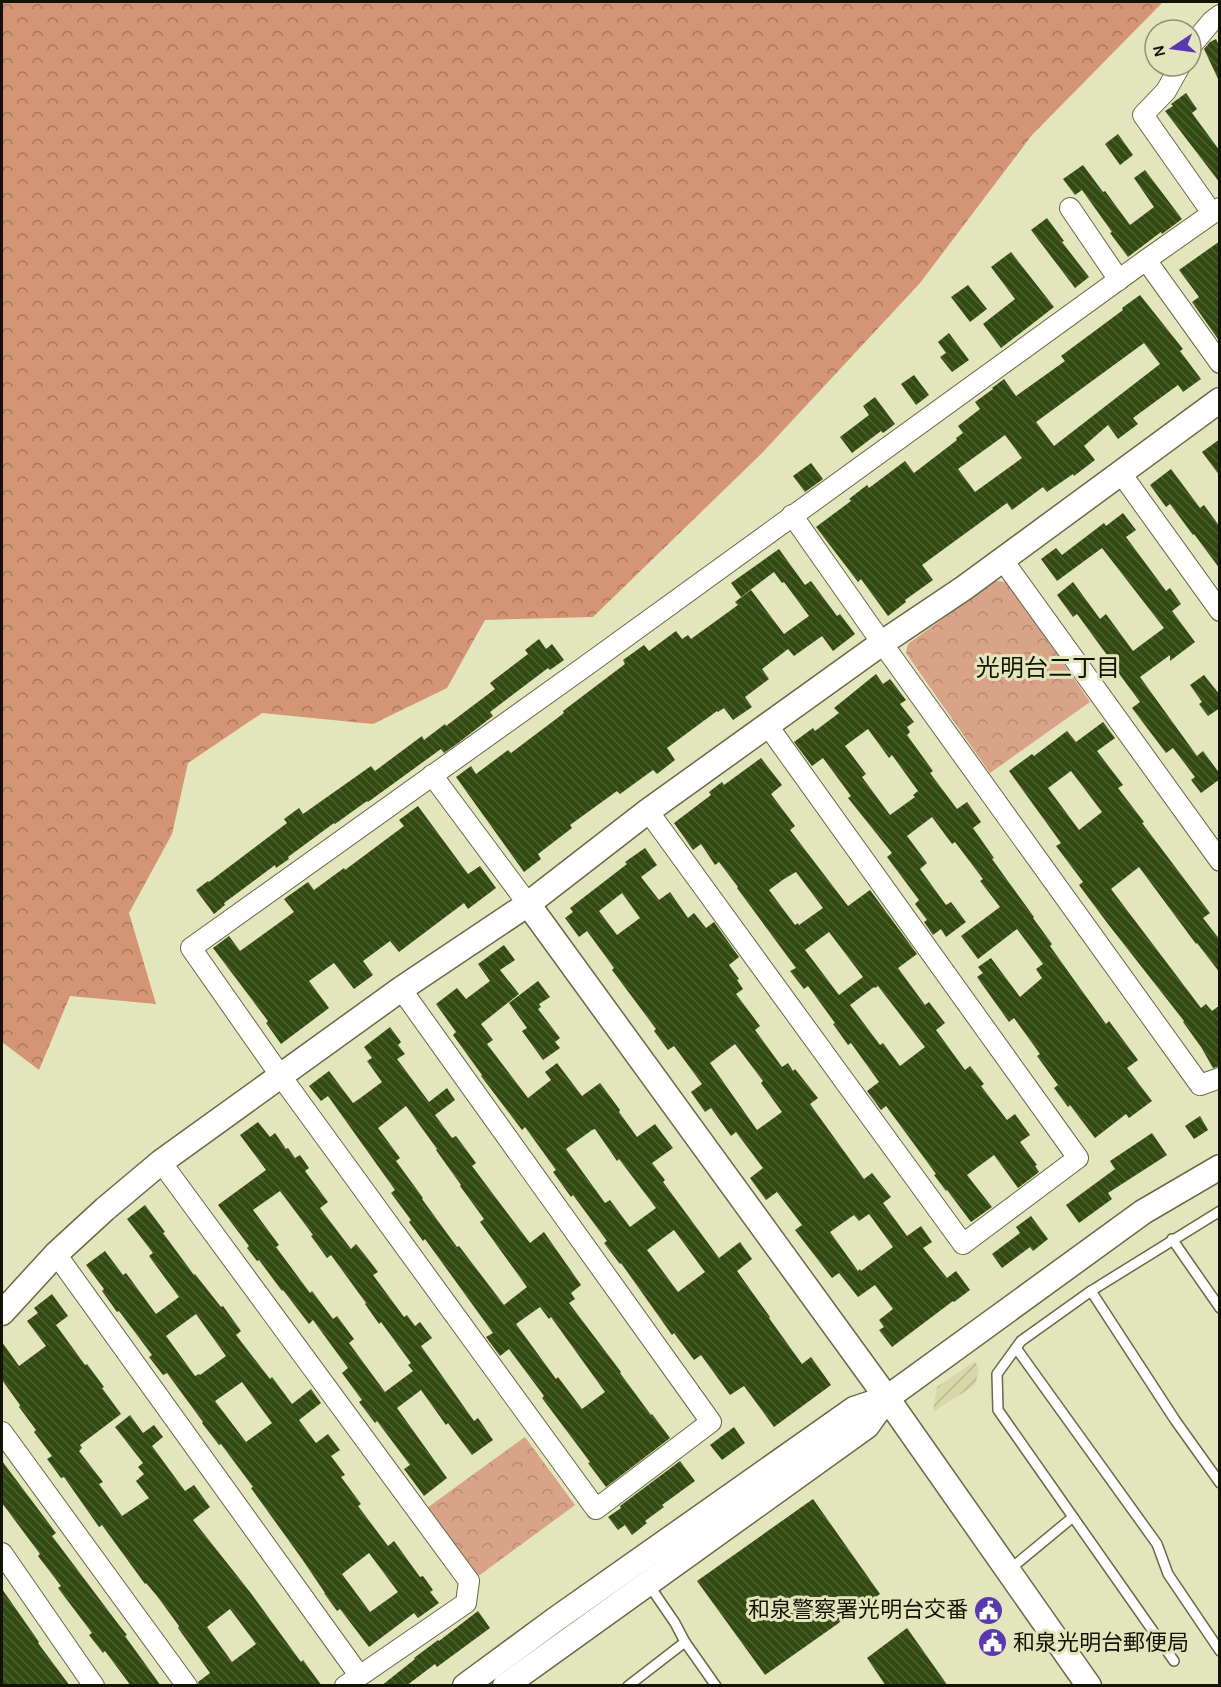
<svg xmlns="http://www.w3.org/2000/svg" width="1221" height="1687" viewBox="0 0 1221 1687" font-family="Karla,'Noto Sans JP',sans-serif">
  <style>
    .industrial { fill: url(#industrial-furrows) }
    .forest { fill: url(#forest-crowns) }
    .park { fill: url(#park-crowns) }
    .building { fill: url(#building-back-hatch); fill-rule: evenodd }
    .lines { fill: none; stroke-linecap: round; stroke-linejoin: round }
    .service-casing { stroke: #686945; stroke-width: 12 }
    .minor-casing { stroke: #686945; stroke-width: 22 }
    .tertiary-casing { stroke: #686945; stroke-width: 27 }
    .service { stroke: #fff; stroke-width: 9 }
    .minor { stroke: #fff; stroke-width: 20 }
    .tertiary { stroke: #fff; stroke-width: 24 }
    .labels { text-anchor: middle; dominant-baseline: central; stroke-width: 6; stroke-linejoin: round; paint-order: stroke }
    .poi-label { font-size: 22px; fill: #131305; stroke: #e3e5bc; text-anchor: end }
    .neighbourhood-label { font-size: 24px; fill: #131305; stroke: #e3e5bc }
  </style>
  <defs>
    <pattern id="industrial-furrows" width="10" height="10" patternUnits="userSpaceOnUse" patternTransform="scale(1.5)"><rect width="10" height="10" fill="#d6d8a8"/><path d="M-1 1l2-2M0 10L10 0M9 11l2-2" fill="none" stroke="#b7b88f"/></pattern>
    <pattern id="forest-crowns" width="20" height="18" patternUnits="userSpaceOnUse" patternTransform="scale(1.5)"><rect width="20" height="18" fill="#d39573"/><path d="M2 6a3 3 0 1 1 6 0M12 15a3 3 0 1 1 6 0" fill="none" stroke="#aa785c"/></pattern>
    <pattern id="park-crowns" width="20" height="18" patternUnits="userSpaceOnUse" patternTransform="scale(1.5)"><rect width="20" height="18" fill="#d8a386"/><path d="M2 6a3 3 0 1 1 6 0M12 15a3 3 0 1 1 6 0" fill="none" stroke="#b88b72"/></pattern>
    <pattern id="building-back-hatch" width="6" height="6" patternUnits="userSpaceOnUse" patternTransform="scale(1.5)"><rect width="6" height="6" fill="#334b11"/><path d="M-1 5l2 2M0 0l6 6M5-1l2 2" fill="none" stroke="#4e6132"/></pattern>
  </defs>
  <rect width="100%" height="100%" fill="#e3e5bc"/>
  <path class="industrial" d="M975 1361 979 1370 975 1385 933 1412 937 1387Z"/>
  <path class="forest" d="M2 2H1163L1032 135 920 283 761 454 593 617 485 620 447 688 373 724 262 713 188 763 172 834 129 913 156 1004 70 996 39 1070 2 1042Z"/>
  <g class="park">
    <path d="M995 581 1007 582 1090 702 990 773 906 653 908 644Z"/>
    <path d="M525 1437 575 1505 477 1577 427 1508Z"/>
  </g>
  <g class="building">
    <path d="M1216 39 1220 48V83L1204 49 1210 42Z"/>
    <path d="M1186 93 1197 109 1192 113 1220 151V183L1165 111 1173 106 1171 104Z"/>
    <path d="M1118 134 1133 155 1120 165 1105 144Z"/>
    <path d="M1083 165 1103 192 1105 191 1130 225 1154 207 1134 178 1145 170 1182 219 1162 234 1161 232 1128 257 1110 233 1112 232 1082 190 1075 195 1063 179Z"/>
    <path d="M1047 218 1064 241 1062 242 1089 277 1075 288 1031 230Z"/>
    <path d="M1220 241V342L1192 302 1199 297 1179 270Z"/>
    <path d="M1011 252 1054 307 1001 348 983 324 1015 299 991 267Z"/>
    <path d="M968 285 987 309 970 322 951 297Z"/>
    <path d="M1140 295 1183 349 1180 351 1201 379 1183 392 1178 385 1133 418 1138 424 1118 439 1108 425 1084 446 1095 460 1074 476 1073 474 1047 492 1043 487 1012 510 1007 503 922 565 933 580 905 600 906 602 888 616 861 579 858 582 816 527 851 501 849 499 867 485 869 488 905 461 914 473 957 440 956 438 963 433 958 426 980 409 975 402 993 389 992 388 1004 379 1016 396 1065 361 1061 356 1123 310 1122 308ZM1144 343 1160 364 1054 446 1036 422ZM1005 435 1022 458 975 492 958 469Z"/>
    <path d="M949 333 969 360 952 372 940 357 946 353 938 342Z"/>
    <path d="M914 375 929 395 916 405 901 384Z"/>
    <path d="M875 397 895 424 883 433 881 431 852 453 840 437 869 415 863 406Z"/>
    <path d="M1220 439V476L1202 452Z"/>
    <path d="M811 463 823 479 805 492 793 476Z"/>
    <path d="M1171 469 1200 508 1204 505 1220 527V569L1194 534 1193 535 1170 504 1166 507 1150 485Z"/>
    <path d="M1123 513 1136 530 1126 537 1166 591 1170 588 1181 604 1172 611 1195 642 1170 661V655L1140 677 1197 756 1203 751 1220 774V779L1201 793 1191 780 1195 777 1173 748 1166 753 1132 708 1140 702 1106 656 1107 655 1077 614 1073 617 1057 595 1073 582 1100 619 1106 614 1133 651 1164 628 1102 548 1057 581 1041 559 1056 548 1062 555 1104 523 1106 526Z"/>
    <path d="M779 549 805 585 811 581 837 616 840 614 855 634 833 651 822 636 794 656 788 649 762 669 769 679 745 697 752 707 733 720 724 708 718 712 717 711 667 748 675 760 657 774 653 770 620 794 617 791 570 825 572 828 538 854 541 859 524 872 456 777 471 766 476 774 508 750 511 753 564 713 563 711 625 664 623 660 644 645 649 651 676 631 682 639 688 635 691 639 738 605 735 602 751 590 784 634 809 616 784 582 782 583 774 572 741 597 731 583Z"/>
    <path d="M539 639 546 649 552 644 564 660 550 670 548 668 490 712 493 716 458 743 444 753 441 749 368 802 367 801 335 824 334 823 288 857 289 859 276 868 275 865 224 903 225 905 214 914 196 890 208 881 209 882 287 823 284 819 299 808 303 814 371 766 375 771 422 736 424 740 445 724 446 726 495 689 490 683 528 654 525 650Z"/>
    <path d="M876 674 883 684 890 679 906 700 900 704 914 722 907 727 910 732 907 735 933 771 930 773 957 809 967 802 981 822 973 828 994 858 992 859 1034 917 1033 918 1052 944 1050 946 1072 977 1106 1024 1109 1021 1138 1060 1127 1068 1152 1101 1129 1118 1126 1114 1095 1138 1070 1105 1068 1107 1054 1088 1058 1085 1037 1056 1040 1054 1014 1018 1009 1022 977 977 983 973 978 967 991 958 1020 997 1042 978 1036 969 1043 964 1017 929 978 959 961 936 1000 907 980 881 983 879 955 842 952 844 932 817 907 836 927 863 920 869 946 905 951 902 966 922 946 937 941 929 933 935 924 922 927 920 915 904 919 900 887 857 892 853 848 798 851 796 823 758 812 766 794 742 813 728 815 731 839 713 834 708ZM868 729 889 758 892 755 918 791 913 795 915 797 890 815 862 777 866 774 845 746Z"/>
    <path d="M1204 675 1220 695V708L1208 716 1199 704 1202 702 1190 685Z"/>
    <path d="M1103 722 1115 738 1097 751 1123 785 1118 788 1144 822 1142 823 1210 913 1203 918 1220 940V973L1197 943 1196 944 1139 867 1111 889 1201 1008 1206 1004 1212 1011 1220 1005V1066L1213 1068 1201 1047 1183 1022 1184 1021 1108 924 1079 885 1083 882 1056 846 1061 843 1009 771 1032 754 1034 756 1067 731 1076 742ZM1071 771 1102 812 1079 830 1048 788Z"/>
    <path d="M761 758 782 785 771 794 795 826 790 830 848 906 870 890 917 954 898 968 925 1005 929 1002 945 1023 936 1030 965 1070 970 1066 984 1084 981 1086 1007 1120 1015 1114 1030 1135 1020 1142 1037 1165 1035 1166 1039 1172 1018 1188 994 1155 967 1175 992 1207 971 1222 947 1190 946 1191 934 1175 936 1174 886 1106 881 1110 867 1091 879 1082 851 1043 848 1045 833 1024 835 1023 808 986 804 989 790 971 796 968 737 888 738 887 719 862 715 865 701 844 693 850 674 823 711 795 709 792 722 782 724 785ZM796 872 823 908 799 925 798 923 795 925 769 890 784 879ZM829 932 863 977 839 995 805 950ZM878 986 925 1047 900 1066 883 1043 880 1045 850 1005 874 987 875 988Z"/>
    <path d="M418 806 468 874 480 866 496 888 468 909 464 903 399 952 390 941 363 961 373 975 354 989 334 963 309 981 329 1008 281 1044 266 1023 268 1021 213 948 229 936 240 951 294 912 284 899 308 882 314 890 344 868 345 870 404 826 399 820Z"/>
    <path d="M645 848 657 865 641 877 659 900 670 892 688 918 694 913 706 928 714 922 739 957 729 965 739 979 737 980 743 989 736 994 760 1026 755 1030 782 1067 788 1063 793 1071 795 1069 818 1098 810 1104 864 1179 872 1173 891 1197 883 1203 907 1236 921 1226 932 1242 923 1248 947 1278 956 1271 970 1290 954 1302 953 1301 892 1347 879 1330 884 1327 879 1320 893 1309 875 1285 858 1297 839 1273 832 1278 795 1230 802 1225 777 1192 766 1200 750 1178 763 1168 736 1132 731 1136 711 1108 705 1112 691 1092 702 1084 674 1046 668 1050 654 1031 656 1029 612 970 614 968 587 931 579 937 565 918 573 912 570 908 627 864 625 862ZM622 893 640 918 617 935 599 911ZM735 1044 763 1081 761 1083 782 1112 757 1130 710 1063ZM869 1214 893 1247 861 1271 860 1269 858 1271 830 1232 854 1215 859 1221Z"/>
    <path d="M504 945 515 960 500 970 519 994 481 1024 493 1040 487 1044 528 1098 551 1080 545 1072 557 1063 582 1096 600 1083 620 1110 619 1112 637 1137 655 1124 673 1148 652 1163 665 1180 663 1182 719 1258 740 1242 752 1259 737 1271 770 1317 769 1318 802 1364 811 1357 831 1385 774 1427 744 1386 730 1395 701 1355 694 1360 674 1333 672 1335 621 1263 620 1264 604 1243 607 1241 573 1195 571 1197 553 1172 556 1170 525 1127 522 1130 481 1076 482 1075 453 1035 456 1032 436 1004 457 988 466 999 490 981 478 964ZM595 1129 617 1161 619 1159 656 1208 630 1227 610 1200 605 1203 566 1149 592 1130ZM674 1230 705 1272 678 1292 647 1250Z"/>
    <path d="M538 981 550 997 539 1004 541 1007 538 1009 560 1038 555 1042 560 1048 543 1060 522 1031 527 1028 509 1003Z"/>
    <path d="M390 1027 401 1042 398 1045 405 1054 397 1059 429 1102 447 1088 455 1100 435 1115 452 1138 456 1136 462 1144 476 1163 472 1166 502 1206 530 1243 544 1232 581 1285 571 1293 575 1299 569 1303 621 1372 620 1373 651 1415 652 1414 670 1438 606 1487 588 1463 590 1462 542 1398 544 1396 509 1349 500 1356 486 1337 493 1333 425 1239 423 1241 409 1222 411 1220 391 1193 395 1190 328 1096 321 1101 309 1086 329 1071 353 1103 359 1099 382 1082 367 1061 372 1058 364 1047ZM406 1106 437 1149 436 1150 461 1185 460 1186 484 1219 480 1222 527 1287 504 1305 459 1246 457 1247 422 1199 423 1198 396 1161 400 1158 378 1128ZM540 1307 549 1319 551 1317 605 1392 582 1409 558 1377 556 1379 516 1324Z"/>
    <path d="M1200 1116 1208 1130 1194 1139 1185 1126Z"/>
    <path d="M258 1122 270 1137 275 1133 286 1149 288 1148 295 1158 300 1155 309 1168 305 1171 328 1202 320 1208 351 1249 356 1244 365 1255 378 1272 373 1275 404 1317 407 1315 415 1326 420 1322 432 1338 421 1346 474 1421 478 1418 493 1440 472 1455 448 1423 446 1425 421 1390 397 1408 447 1478 424 1496 404 1469 410 1465 377 1421 375 1423 359 1402 362 1400 342 1373 348 1368 313 1320 309 1324 283 1290 282 1291 259 1260 257 1261 247 1248 249 1246 218 1205 266 1170 240 1135ZM280 1191 313 1235 311 1236 327 1258 331 1255 366 1303 365 1304 379 1324 381 1322 411 1363 408 1365 413 1371 385 1392 349 1343 354 1339 337 1316 333 1319 312 1291 310 1293 276 1247 279 1245 253 1210Z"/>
    <path d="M1152 1133 1167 1155 1108 1193 1112 1199 1079 1223 1066 1205 1115 1169 1110 1161Z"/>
    <path d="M145 1205 165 1232 163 1233 194 1275 195 1274 221 1307 223 1306 241 1331 236 1335 270 1379 272 1377 292 1404 311 1389 321 1403 299 1420 316 1443 328 1434 340 1450 331 1456 345 1475 341 1477 361 1504 358 1506 388 1546 394 1541 420 1577 423 1576 433 1590 430 1592 439 1603 418 1618 414 1613 369 1647 340 1609 337 1611 324 1593H325L302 1559 251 1488 253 1487 221 1444 219 1445 202 1423 203 1422 167 1373 163 1375 149 1357 152 1355 119 1311 117 1312 102 1291 104 1289 86 1265 105 1251 123 1275 126 1273 156 1314 179 1297 149 1256 153 1253 127 1219ZM196 1314 226 1356 200 1375 199 1374 195 1376 166 1336ZM242 1382 272 1423 246 1442 215 1401ZM369 1553 398 1592 370 1612 342 1574Z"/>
    <path d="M1031 1216 1048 1239 1033 1251 1030 1247 1002 1268 992 1254 1020 1233 1016 1227Z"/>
    <path d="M52 1294 68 1316 56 1325 85 1365 87 1364 104 1387 102 1388 121 1414 80 1445 82 1448 79 1451 103 1482 99 1484 122 1516 149 1498 136 1481 144 1474 138 1467 143 1463 115 1427 130 1415 143 1433 154 1425 163 1437 152 1446 185 1491 194 1485 210 1507 193 1520 250 1592 301 1662 303 1660 322 1686H199L198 1682 210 1673 178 1628 179 1626 157 1596 146 1583 145 1584 102 1525 99 1527 64 1477 61 1478 47 1459 52 1456 34 1432 36 1430 19 1407 20 1405 2 1380V1342L19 1366 46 1346 27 1321 38 1313 34 1308ZM230 1609 256 1644 232 1662 207 1627Z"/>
    <path d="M734 1427 745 1443 722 1460 710 1445Z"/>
    <path d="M2 1461 56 1533 52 1536 119 1625 127 1635 125 1636 161 1686H131L105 1651 103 1653 89 1635 92 1633 58 1588 61 1586 38 1556 40 1554 2 1503Z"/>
    <path d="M680 1461 695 1481 662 1505 664 1507 645 1521 647 1523 632 1535 625 1525 618 1530 608 1517 621 1508 620 1506Z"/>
    <path d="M813 1499 880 1594 765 1675 697 1581Z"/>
    <path d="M2 1589 39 1642 38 1643 70 1686H2Z"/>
    <path d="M478 1611 490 1628 437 1667 435 1664 406 1686H381L415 1659 414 1658 438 1640 439 1641Z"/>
    <path d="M907 1628 948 1686H886L867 1658Z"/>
  </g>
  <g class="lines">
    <defs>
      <g id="service">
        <path d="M1172 1239 1220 1308"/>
        <path d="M1091 1291 1175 1420 1220 1483"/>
        <path d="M1016 1348 1157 1544 1168 1574 1220 1651"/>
        <path d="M1073 1517 1174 1661"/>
        <path d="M1009 1570 1073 1517 998 1410 997 1374 1021 1341 1091 1291 1220 1211"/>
        <path d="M649 1585 675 1623 685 1642 716 1686"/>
        <path d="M628 1686 685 1642"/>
      </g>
      <g id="minor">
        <path d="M1191 46 1212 21 1220 15"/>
        <path d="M1180 66 1166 91 1143 115 1212 213"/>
        <path d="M1070 208 1119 280"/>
        <path d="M1146 260 1220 363"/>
        <path d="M1120 472 1220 611"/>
        <path d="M792 515 882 643 1200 1085 1220 1078"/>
        <path d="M1002 559 1220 861"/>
        <path d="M432 775 528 904"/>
        <path d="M648 811 963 1244 1078 1158 768 726"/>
        <path d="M401 989 711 1422 596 1509 280 1075 191 948 587 665 1146 260 1220 208"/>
        <path d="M161 1162 469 1581 466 1603 345 1686"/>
        <path d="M56 1254 359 1675"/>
        <path d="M2 1432 187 1686"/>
        <path d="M2 1553 94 1686"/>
      </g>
      <g id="tertiary">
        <path d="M528 904 887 1398 1089 1686"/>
        <path d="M2 1313 56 1254 105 1209 161 1162 401 989 528 904 648 811 882 643 964 588 1220 400"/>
        <path d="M465 1686 556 1619 854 1409 887 1398"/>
        <path d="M505 1686 867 1426 887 1398 1143 1212 1220 1167"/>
      </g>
    </defs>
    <use href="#service" class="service-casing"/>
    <use href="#minor" class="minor-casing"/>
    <use href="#tertiary" class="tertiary-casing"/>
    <use href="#service" class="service"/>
    <use href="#minor" class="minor"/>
    <use href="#tertiary" class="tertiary"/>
  </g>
  <defs>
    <symbol id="civic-disc" viewBox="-11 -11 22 22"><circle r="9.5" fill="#5938b0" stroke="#e3e5bc"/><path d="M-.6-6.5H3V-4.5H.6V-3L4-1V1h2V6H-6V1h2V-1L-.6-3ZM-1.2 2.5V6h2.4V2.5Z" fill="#fff"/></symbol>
  </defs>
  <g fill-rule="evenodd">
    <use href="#civic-disc" x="972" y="1594" width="33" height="33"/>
    <use href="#civic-disc" x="976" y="1626" width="33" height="33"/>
  </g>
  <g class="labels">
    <g class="poi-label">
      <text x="968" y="1610">和泉警察署光明台交番</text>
      <text x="1013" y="1643" text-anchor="start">和泉光明台郵便局</text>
    </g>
    <g class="neighbourhood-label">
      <text x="1048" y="668">光明台二丁目</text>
    </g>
  </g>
  <rect width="1221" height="1687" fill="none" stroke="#131305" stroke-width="6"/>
  <g transform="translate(1173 48) rotate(257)"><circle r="28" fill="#e3e5bc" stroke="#909173" stroke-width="1.5"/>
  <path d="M0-4.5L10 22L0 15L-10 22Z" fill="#5938b0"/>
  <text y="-9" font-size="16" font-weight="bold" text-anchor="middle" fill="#131305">N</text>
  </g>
</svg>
